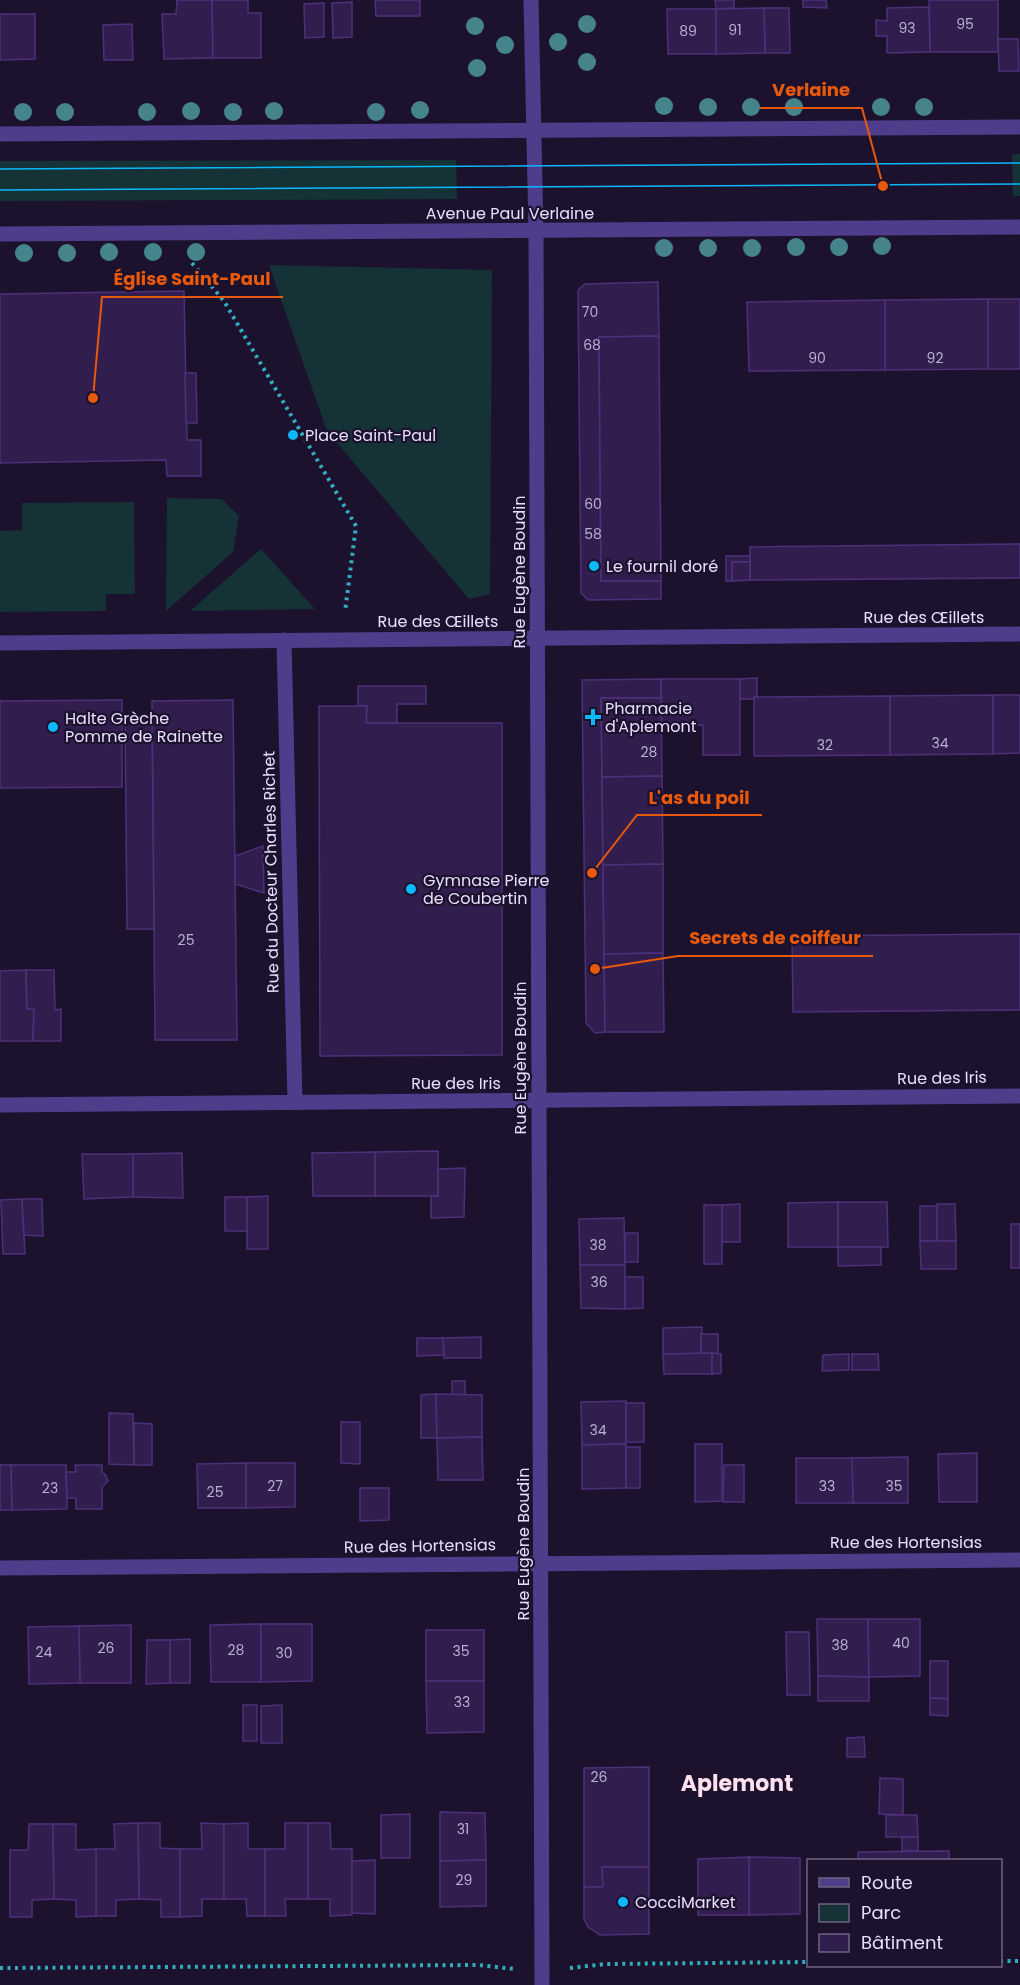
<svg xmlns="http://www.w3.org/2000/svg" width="1020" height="1985" viewBox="0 0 1020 1985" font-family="Poppins,sans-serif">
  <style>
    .green { fill: #153237 }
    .building { fill: #311e4e; stroke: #4d307a; stroke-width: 1.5 }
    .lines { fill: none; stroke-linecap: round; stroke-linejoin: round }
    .path { stroke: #32adbf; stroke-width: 4; stroke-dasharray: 3 4.5; stroke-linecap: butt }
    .minor { stroke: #4f3d8c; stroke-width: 15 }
    .tertiary { stroke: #4f3d8c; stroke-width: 15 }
    .tram { stroke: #0bb8fe; stroke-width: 1.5 }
    .tree { fill: #46848c }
    .poi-dot { fill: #0bb8fe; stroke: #1c122d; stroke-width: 2 }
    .labels { text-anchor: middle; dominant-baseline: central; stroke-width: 4.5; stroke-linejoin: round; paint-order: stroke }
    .number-label { font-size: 14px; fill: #baaed3 }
    .street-label { font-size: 16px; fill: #e8deff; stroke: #1c122d }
    .poi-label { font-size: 16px; fill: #e8deff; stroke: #1c122d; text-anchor: start }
    .district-label { font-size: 22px; font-weight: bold; fill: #ffe0ee; stroke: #1c122d }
    .leader { fill: none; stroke: #e8590c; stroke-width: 2 }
    .callout-dot { fill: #e8590c; stroke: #1c122d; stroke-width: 2 }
    .callout-label { font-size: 18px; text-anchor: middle; font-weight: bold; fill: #e8590c; stroke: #1c122d; stroke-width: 4.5; stroke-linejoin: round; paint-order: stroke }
  </style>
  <rect width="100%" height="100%" fill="#1c122d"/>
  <g class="green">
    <path d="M1012 154H1020V196H1013Z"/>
    <path d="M456 160 457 199 0 201V161Z"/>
    <path d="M269 265 492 270 490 594 469 599 327 431Z"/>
    <path d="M167 498 222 499 239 516 233 552 166 611Z"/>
    <path d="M134 502 135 594H106V611L0 612V531L22 530V503Z"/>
    <path d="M261 549 315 609 190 611Z"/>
  </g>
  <g class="building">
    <path d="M177 0H212L213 58 164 59 162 14H176Z"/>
    <path d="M212 0H248V13H261V58H213Z"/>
    <path d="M375 0H420V16H376Z"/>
    <path d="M715 0H734V8L716 9Z"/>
    <path d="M803 0H826L827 8 803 7Z"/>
    <path d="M929 0H998V52H930Z"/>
    <path d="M352 2V37L333 38 332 3Z"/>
    <path d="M324 3V37L305 38 304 4Z"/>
    <path d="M929 7 930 52 887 53V36H876V20L887 21V8Z"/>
    <path d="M764 8H789L790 53H765Z"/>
    <path d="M764 8 765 53 716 54V9Z"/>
    <path d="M667 9H716V54H668Z"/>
    <path d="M0 14H35V59L0 60Z"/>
    <path d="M132 24 133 60H104L103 25Z"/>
    <path d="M998 39H1018L1019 71H999Z"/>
    <path d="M658 282 659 336 599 337 601 581H661V599L588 600 581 593 578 290 585 284Z"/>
    <path d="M184 291 187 440H201V476H167L166 460 0 463V294Z"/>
    <rect x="988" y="299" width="32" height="70"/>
    <path d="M988 299V369L885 370V300Z"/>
    <path d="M885 300V370L749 371 747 302Z"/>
    <path d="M659 336 661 581H601L599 337Z"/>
    <path d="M185 373H196L197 423H186Z"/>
    <path d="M1020 544V578L750 580V547Z"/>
    <path d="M726 556H750V562H732V581H726Z"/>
    <path d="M732 562H750V580L732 581Z"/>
    <path d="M757 678V697H754L753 699H740V679Z"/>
    <path d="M661 679H740V755H703V725H662Z"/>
    <path d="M661 679V698H601L605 1032 595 1033 586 1023 582 680Z"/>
    <path d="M358 686H426V704H397V723H366L367 706H358Z"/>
    <path d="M993 695V754L890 755V696Z"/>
    <path d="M993 695H1020V753L993 754Z"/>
    <path d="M890 696V755L754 756V697Z"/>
    <path d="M601 698H661L662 776 602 777Z"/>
    <path d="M122 700V787L0 788V701Z"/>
    <path d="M233 700 237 1040H155L152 701Z"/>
    <path d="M319 706H367L366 723H502V1055L320 1056Z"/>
    <path d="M152 716 154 929H127L125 717Z"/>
    <path d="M662 776 663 864 603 865 602 777Z"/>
    <path d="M263 846 264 893 235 884V856Z"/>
    <path d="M663 864V953L604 954 603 865Z"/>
    <path d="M1020 934V1010L793 1012 792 936Z"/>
    <path d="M663 953 664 1032H605L604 954Z"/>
    <path d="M26 970 27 1009H34L33 1041H0V971Z"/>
    <path d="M26 970H54L55 1010 61 1009V1041H33L34 1009H27Z"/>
    <path d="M438 1151V1196H375V1152Z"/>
    <path d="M375 1152V1196H313L312 1153Z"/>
    <path d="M182 1153 183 1198 133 1197V1154Z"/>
    <path d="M82 1154H133V1197L84 1199Z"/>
    <path d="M465 1168 464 1217 431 1218V1196H438V1169Z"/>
    <path d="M268 1196V1249H247V1197Z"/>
    <rect x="225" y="1197" width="22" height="34"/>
    <path d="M22 1199 25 1254H3L1 1200Z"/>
    <path d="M22 1199H42L43 1236 24 1235Z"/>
    <path d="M838 1202V1247H788V1203Z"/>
    <path d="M838 1202H887L888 1247H838Z"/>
    <path d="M740 1204V1242H722V1205Z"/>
    <path d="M937 1204H955L956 1241H937Z"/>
    <rect x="704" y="1205" width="18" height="59"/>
    <rect x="920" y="1206" width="17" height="35"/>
    <path d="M624 1218 625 1265H580L579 1219Z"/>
    <rect x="1011" y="1224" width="9" height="44"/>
    <rect x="625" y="1233" width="13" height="29"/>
    <path d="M920 1241H956V1269H921Z"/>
    <path d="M838 1247H881V1265L838 1266Z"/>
    <path d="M580 1265H625V1309L581 1308Z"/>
    <path d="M625 1277H643V1308L625 1309Z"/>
    <path d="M702 1327 701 1354H663V1328Z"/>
    <rect x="701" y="1334" width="17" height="20"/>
    <path d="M481 1337V1358H444L443 1338Z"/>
    <path d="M417 1338H443L444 1355 417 1356Z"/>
    <path d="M712 1353V1374H664L663 1354Z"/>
    <path d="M712 1353 721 1354V1373L712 1374Z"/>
    <path d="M849 1354V1370L822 1371 823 1355Z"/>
    <path d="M852 1354H878L879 1370H852Z"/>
    <rect x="452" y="1381" width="13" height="14"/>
    <path d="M436 1394 437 1438H421V1395Z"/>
    <path d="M436 1394 482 1395V1437L437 1438Z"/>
    <path d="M626 1401V1444L582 1445 581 1402Z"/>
    <rect x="626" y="1403" width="18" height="39"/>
    <path d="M109 1413 133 1414 134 1465 109 1464Z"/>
    <path d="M341 1422H360V1464L341 1463Z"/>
    <path d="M134 1423 152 1424V1465H134Z"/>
    <path d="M482 1437 483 1480H438L437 1438Z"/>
    <path d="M626 1444V1488L582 1489V1445Z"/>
    <path d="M695 1444H722V1501L695 1502Z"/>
    <rect x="626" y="1447" width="14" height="41"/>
    <path d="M977 1453V1502H939L938 1454Z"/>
    <path d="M908 1457V1503H853L852 1458Z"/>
    <path d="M796 1458H852L853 1503H796Z"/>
    <path d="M246 1463V1508H198L197 1464Z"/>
    <path d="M246 1463H295V1507L246 1508Z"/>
    <path d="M0 1465H11L12 1510H0Z"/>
    <path d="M11 1465H66L67 1509 12 1510Z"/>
    <path d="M75 1465H102V1473L105 1474 108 1481 102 1487V1509H76V1498H67L66 1472H76Z"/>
    <path d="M724 1465H744V1502H723Z"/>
    <path d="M360 1488H389V1520L360 1521Z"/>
    <path d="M817 1619H868L869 1677 818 1676Z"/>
    <path d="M868 1619H920V1676L869 1677Z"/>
    <path d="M261 1624V1682H211L210 1625Z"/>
    <path d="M261 1624H312V1681L261 1682Z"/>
    <path d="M131 1625V1683H80L79 1626Z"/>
    <path d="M79 1626 80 1683 29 1684 28 1627Z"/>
    <rect x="426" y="1630" width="58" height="51"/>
    <path d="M786 1632H809L810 1695H787Z"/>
    <path d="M190 1639V1683H170V1640Z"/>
    <path d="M147 1640H170V1683L146 1684Z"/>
    <path d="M930 1661H948V1699L930 1698Z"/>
    <path d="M818 1676 869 1677V1701H818Z"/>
    <path d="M426 1681H484V1732L427 1733Z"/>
    <path d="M930 1698 948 1699V1716L930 1715Z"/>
    <rect x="243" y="1705" width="14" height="36"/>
    <path d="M282 1705V1743H261V1706Z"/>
    <path d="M864 1737 865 1757H847V1738Z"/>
    <path d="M649 1767V1867H602L603 1887H584V1768Z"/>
    <path d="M880 1778 903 1779V1815L879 1814Z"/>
    <path d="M440 1812 485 1813 486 1860 440 1861Z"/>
    <path d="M410 1814V1858H381V1815Z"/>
    <path d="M886 1815H917L918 1837H886Z"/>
    <path d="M138 1823H160V1848L180 1849V1917H161V1900L139 1899Z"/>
    <path d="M138 1823 139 1899 116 1900V1916H96V1849H115L114 1824Z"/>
    <path d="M201 1823 224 1824V1899H202V1916L180 1917V1849H202Z"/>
    <path d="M248 1823V1849H265V1916H247L246 1899H224V1824Z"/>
    <path d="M285 1823H308V1899H285L286 1916H265V1849H285Z"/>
    <path d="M308 1823H330L331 1849H352V1915L330 1916V1899H308Z"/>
    <path d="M29 1824H53L54 1899 32 1900V1917H10V1850H28Z"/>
    <path d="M53 1824H76V1850L96 1849V1916L76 1917V1900L54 1899Z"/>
    <rect x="902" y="1837" width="16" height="14"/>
    <path d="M949 1851V1860H858V1852Z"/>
    <path d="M749 1857 800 1858V1914L749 1915Z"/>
    <path d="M749 1857V1915H698V1859Z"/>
    <path d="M375 1860V1914L352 1913V1861Z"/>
    <path d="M486 1860V1906L440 1907V1861Z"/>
    <path d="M602 1867H649V1934L600 1935 588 1927 584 1919V1887H603Z"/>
  </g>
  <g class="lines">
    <g class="path">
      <path d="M192 263 224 301 356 526 345 612"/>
      <path d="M1000 1961H1020"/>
      <path d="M0 1968 479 1965 514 1969"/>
      <path d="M570 1968 606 1964 808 1962"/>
    </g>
    <g class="minor">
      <path d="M531 0 536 231 542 1985"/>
      <path d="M284 640 295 1102"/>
      <path d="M0 643 1020 634"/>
      <path d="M0 1105 1020 1096"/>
      <path d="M0 1568 1020 1560"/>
    </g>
    <g class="tertiary">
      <path d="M0 134 1020 127"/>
      <path d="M0 234 1020 227"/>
    </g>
    <g class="tram">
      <path d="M0 169 1020 163"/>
      <path d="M0 190 1020 184"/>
    </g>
  </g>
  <g class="tree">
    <circle cx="587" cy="24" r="9"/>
    <circle cx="475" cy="26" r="9"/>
    <circle cx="558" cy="42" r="9"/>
    <circle cx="505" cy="45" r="9"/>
    <circle cx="587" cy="62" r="9"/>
    <circle cx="477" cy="68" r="9"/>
    <circle cx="664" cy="106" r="9"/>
    <circle cx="708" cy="107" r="9"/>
    <circle cx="751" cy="107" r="9"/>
    <circle cx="794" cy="107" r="9"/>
    <circle cx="881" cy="107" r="9"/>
    <circle cx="924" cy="107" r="9"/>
    <circle cx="420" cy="110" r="9"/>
    <circle cx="191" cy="111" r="9"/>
    <circle cx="274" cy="111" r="9"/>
    <circle cx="23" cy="112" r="9"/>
    <circle cx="65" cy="112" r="9"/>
    <circle cx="147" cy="112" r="9"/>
    <circle cx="233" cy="112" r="9"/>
    <circle cx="376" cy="112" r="9"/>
    <circle cx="882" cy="246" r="9"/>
    <circle cx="796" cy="247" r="9"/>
    <circle cx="839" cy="247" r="9"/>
    <circle cx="664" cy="248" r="9"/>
    <circle cx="708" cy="248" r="9"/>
    <circle cx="752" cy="248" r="9"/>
    <circle cx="109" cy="252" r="9"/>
    <circle cx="153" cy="252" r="9"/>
    <circle cx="196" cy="252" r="9"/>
    <circle cx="24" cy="253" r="9"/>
    <circle cx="67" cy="253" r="9"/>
  </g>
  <g class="poi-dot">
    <circle cx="293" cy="435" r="6"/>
    <circle cx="594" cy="566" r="6"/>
    <path d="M590 708h6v6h6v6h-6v6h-6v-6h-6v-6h6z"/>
    <circle cx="53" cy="727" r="6"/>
    <circle cx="411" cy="889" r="6"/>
    <circle cx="623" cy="1902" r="6"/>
  </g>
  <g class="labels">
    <g class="number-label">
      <text x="965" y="24">95</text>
      <text x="907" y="28">93</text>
      <text x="735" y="30">91</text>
      <text x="688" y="31">89</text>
      <text x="590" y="312">70</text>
      <text x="592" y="345">68</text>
      <text x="817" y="358">90</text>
      <text x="935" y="358">92</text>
      <text x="593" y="504">60</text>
      <text x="593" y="534">58</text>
      <text x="940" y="743">34</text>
      <text x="825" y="745">32</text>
      <text x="649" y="752">28</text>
      <text x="186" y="940">25</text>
      <text x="598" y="1245">38</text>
      <text x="599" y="1282">36</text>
      <text x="598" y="1430">34</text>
      <text x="275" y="1486">27</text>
      <text x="827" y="1486">33</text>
      <text x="894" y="1486">35</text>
      <text x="50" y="1488">23</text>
      <text x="215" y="1492">25</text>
      <text x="901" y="1643">40</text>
      <text x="840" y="1645">38</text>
      <text x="106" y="1648">26</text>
      <text x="236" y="1650">28</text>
      <text x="461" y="1651">35</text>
      <text x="44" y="1652">24</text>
      <text x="284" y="1653">30</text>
      <text x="462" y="1702">33</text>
      <text x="599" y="1777">26</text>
      <text x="463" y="1829">31</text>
      <text x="464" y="1880">29</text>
    </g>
    <g class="street-label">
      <text x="510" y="213">Avenue Paul Verlaine</text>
      <text transform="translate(519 572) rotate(-90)">Rue Eugène Boudin</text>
      <text x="924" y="617">Rue des Œillets</text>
      <text x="438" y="621">Rue des Œillets</text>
      <text transform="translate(271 872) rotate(-91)">Rue du Docteur Charles Richet</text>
      <text transform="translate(520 1058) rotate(-90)">Rue Eugène Boudin</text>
      <text transform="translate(942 1078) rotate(-1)">Rue des Iris</text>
      <text x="456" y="1083">Rue des Iris</text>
      <text x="906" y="1542">Rue des Hortensias</text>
      <text transform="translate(523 1544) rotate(-90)">Rue Eugène Boudin</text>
      <text transform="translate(420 1546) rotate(-1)">Rue des Hortensias</text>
    </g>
    <g class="poi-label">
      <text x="305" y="435">Place Saint-Paul</text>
      <text x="606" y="566">Le fournil doré</text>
      <text x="605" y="708">Pharmacie<tspan x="605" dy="18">d'Aplemont</tspan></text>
      <text x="65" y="718">Halte Grèche<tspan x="65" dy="18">Pomme de Rainette</tspan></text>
      <text x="423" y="880">Gymnase Pierre<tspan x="423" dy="18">de Coubertin</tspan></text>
      <text x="635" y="1902">CocciMarket</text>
    </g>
    <g class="district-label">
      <text x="737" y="1783">Aplemont</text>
    </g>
  </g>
  <path class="leader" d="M883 186L862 108H760M93 398L102 297H283M592 873L637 815H762M595 969L678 956H873"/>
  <g class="callout-dot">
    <circle cx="883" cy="186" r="6"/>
    <circle cx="93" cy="398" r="6"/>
    <circle cx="592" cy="873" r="6"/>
    <circle cx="595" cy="969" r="6"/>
  </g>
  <g class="callout-label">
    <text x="811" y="96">Verlaine</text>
    <text x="192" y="285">Église Saint-Paul</text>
    <text x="699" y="804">L'as du poil</text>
    <text x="775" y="944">Secrets de coiffeur</text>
  </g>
  <rect x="807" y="1859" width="195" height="108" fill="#1c122d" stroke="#6e6481" stroke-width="1.5"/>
  <rect x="819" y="1878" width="30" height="9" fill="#4f3d8c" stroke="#6e6481" stroke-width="1.5"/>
  <text x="861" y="1889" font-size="18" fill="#e8deff">Route</text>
  <rect x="819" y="1904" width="30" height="18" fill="#153237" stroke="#6e6481" stroke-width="1.5"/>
  <text x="861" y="1919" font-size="18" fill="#e8deff">Parc</text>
  <rect x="819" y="1934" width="30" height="18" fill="#311e4e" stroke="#6e6481" stroke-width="1.5"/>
  <text x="861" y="1949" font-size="18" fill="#e8deff">Bâtiment</text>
</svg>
